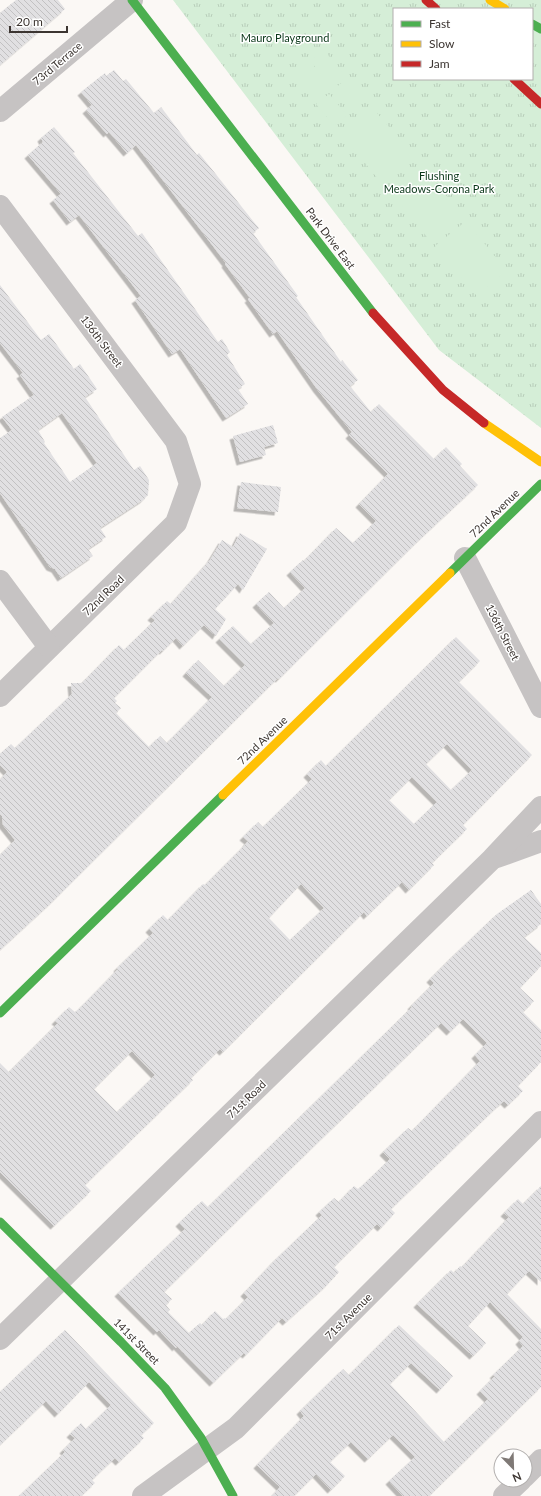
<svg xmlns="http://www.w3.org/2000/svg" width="541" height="1496" viewBox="0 0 541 1496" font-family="Lato,sans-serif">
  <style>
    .park { fill: url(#park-tufts); fill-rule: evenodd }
    .pitch { fill: #d5eed7 }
    .building { fill: url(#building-back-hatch); fill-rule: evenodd; filter: url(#shadow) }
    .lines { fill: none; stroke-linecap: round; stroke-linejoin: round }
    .street { stroke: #c6c3c3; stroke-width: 22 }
    .fast { stroke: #4caf50; stroke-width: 9 }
    .slow { stroke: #ffc107; stroke-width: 9 }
    .jam { stroke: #c62828; stroke-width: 9 }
    .labels { text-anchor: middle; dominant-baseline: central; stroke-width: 3; stroke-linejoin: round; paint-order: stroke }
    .park-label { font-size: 11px; fill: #0b381a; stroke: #fff }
    .street-label { font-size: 11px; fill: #3c3531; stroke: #fff }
  </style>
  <defs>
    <pattern id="park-tufts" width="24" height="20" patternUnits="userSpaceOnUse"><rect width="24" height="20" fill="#d5eed7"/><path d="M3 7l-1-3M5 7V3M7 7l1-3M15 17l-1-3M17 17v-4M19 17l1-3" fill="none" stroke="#b8cdb9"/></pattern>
    <pattern id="building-back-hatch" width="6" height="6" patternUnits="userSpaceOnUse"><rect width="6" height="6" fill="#e1e0e2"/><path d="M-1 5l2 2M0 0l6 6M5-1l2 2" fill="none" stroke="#c2c1c2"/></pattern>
    <filter id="shadow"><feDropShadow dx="-3.5" dy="3.5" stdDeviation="0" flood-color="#0004"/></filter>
  </defs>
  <rect width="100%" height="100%" fill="#fbf8f5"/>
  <path class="park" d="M173 0H541V428L439 350ZM394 9H532V79H394Z"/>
  <g class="pitch">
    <path d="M324 50 346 77 332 87 310 61Z"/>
    <path d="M305 64 328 91 315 102 292 75Z"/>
    <path d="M347 78 365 100 352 112 333 90Z"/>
    <path d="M329 94 347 115 334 126 316 104Z"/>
    <path d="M371 106 414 156 382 184 341 133Z"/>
    <path d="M422 166 463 216 431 242 390 191Z"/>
    <path d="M466 221 507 271 477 296 435 246Z"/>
  </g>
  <g class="building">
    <path d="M16 0H58L65 9 0 65V13Z"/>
    <path d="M114 70 123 81 126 79 154 113 161 107 197 155 199 153 253 221 259 228 253 233 298 296 296 297 341 362 342 360 358 380 350 386 371 412 379 404 434 459 446 447 462 464 460 466 478 485 418 541 279 679 278 678 50 904 0 950V855L15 840 3 825 2 816 0 814V780L7 772 0 765V754L11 744 15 748 72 694 71 683H82L119 645 124 650 155 620 151 617 167 601 171 604 210 560 222 540 233 547 240 533 267 549 243 590 238 584 215 609 226 619 216 636 204 625 183 646 176 638 163 651 162 650 114 698 117 701 115 703 121 708 116 713 149 747 160 736 167 743 212 697 186 673 198 660 224 686 245 665 219 639 233 626 251 644 274 623 256 604 269 592 284 608 305 588 290 572 303 560 304 561 336 528 353 543 376 521 359 504 388 474 349 435 352 432 317 389 277 331 273 334 248 299 250 298 225 264 226 263 136 145 127 153 109 132 107 134 86 110 92 105 81 92 105 73 106 76Z"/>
    <path d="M54 127 75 152 73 153 138 236 142 233 218 342 222 339 230 352 227 355 245 384 238 389 248 404 226 418 180 349 172 354 135 300 141 296 79 215 70 222 53 200 61 194 28 155 43 142 41 138Z"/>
    <path d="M0 285 41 340 49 334 74 369 80 364 97 389 85 397 134 470 140 466 149 480 148 495 143 500 100 528 106 537 88 549 93 556 61 578 55 569 50 567 0 493V438L12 430 2 417 34 395 20 375 23 373 0 343ZM62 413 97 463 70 482 44 443 45 442 38 430Z"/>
    <path d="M273 425 278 443 264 447 266 455 240 462 233 436Z"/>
    <path d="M241 482 281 487 278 512 237 508Z"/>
    <path d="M456 637 480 661 459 682 532 755 463 825 467 829 432 863 434 865 409 890 402 882 367 916 364 912 223 1052 220 1049 191 1078 193 1080 85 1185 91 1191 54 1226 0 1172V1063L9 1072 58 1023 55 1021 69 1007 75 1012 79 1009 118 969 117 968 153 933 149 929 163 915 168 920 203 884 205 885 244 846 248 841 243 837 258 822 263 827 312 779 307 774 321 760 326 766ZM447 744 472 770 451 790 426 764ZM412 777 437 802 414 824 389 800ZM301 884 324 908 290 940 269 918ZM132 1051 155 1075 117 1112 94 1089Z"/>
    <path d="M531 890 541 904V924L524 937 541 953V966L520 988 534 1001 523 1012 541 1030V1062L518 1086 523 1091 508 1105 504 1101 498 1106 391 1209 395 1213 381 1228 377 1224 334 1267 339 1272 326 1286 286 1322 282 1318 246 1355 244 1353 213 1383 177 1346 176 1348 159 1330 157 1332 118 1293 185 1229 179 1223 202 1201 208 1207 412 1007 411 1006 434 983 430 979 455 954 497 914ZM463 1019 487 1043 475 1055 480 1061 412 1131 408 1128 383 1152 390 1159 364 1184 358 1189 354 1186 339 1202 334 1198 319 1212 322 1215 275 1260 244 1293 248 1297 226 1319 225 1318 223 1319 215 1311 202 1325 200 1323 189 1333 168 1312 170 1310 166 1305 172 1299 164 1292 441 1023 450 1032Z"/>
    <path d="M541 1186V1282L529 1271 507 1294 541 1329V1387L429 1496H403L389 1481 415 1457 393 1435 368 1459 351 1442 330 1462 345 1476 331 1490 316 1474 294 1496H272L280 1487 257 1465 304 1416 300 1411 343 1369 349 1375 399 1325 453 1376 440 1390 411 1363 390 1384 444 1442 488 1399 480 1391 495 1376 493 1375 523 1346 519 1341 523 1337 490 1302 468 1326 486 1343 473 1356 417 1304 451 1270 454 1273 460 1266 462 1267 509 1217 504 1213 518 1199 523 1204Z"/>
    <path d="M65 1330 154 1423 141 1435 144 1438 119 1462 115 1458 92 1480 95 1483 81 1496H19L65 1452 63 1450 75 1438 70 1434 81 1423 86 1429 111 1405 89 1382 58 1414 46 1401 0 1445V1392Z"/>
  </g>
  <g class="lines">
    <g class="street">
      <path d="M0 111 132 0"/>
      <path d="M0 206 176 441 190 484 176 523 0 696"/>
      <path d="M465 558 541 707"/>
      <path d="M0 581 49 647"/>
      <path d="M497 857 541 841"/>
      <path d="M0 1339 492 859 541 807"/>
      <path d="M525 1476 541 1460"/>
      <path d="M143 1496 236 1428 541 1122"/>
      <path d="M504 1496 521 1480"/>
    </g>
    <g class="fast">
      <path d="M132 0 373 313"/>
      <path d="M532 24 541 29"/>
      <path d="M450 573 541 484"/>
      <path d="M0 1013 223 795"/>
      <path d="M0 1222 121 1342 165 1388 201 1438 233 1496"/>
    </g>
    <g class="slow">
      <path d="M490 0 505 9"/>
      <path d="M484 423 541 462"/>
      <path d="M223 795 450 573"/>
    </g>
    <g class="jam">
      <path d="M426 0 436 9"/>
      <path d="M514 79 541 104"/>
      <path d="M373 313 443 390 484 423"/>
    </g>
  </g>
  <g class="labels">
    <g class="park-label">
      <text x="285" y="37">Mauro Playground</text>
      <text x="439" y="175">Flushing<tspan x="439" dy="13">Meadows-Corona Park</tspan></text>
    </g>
    <g class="street-label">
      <text transform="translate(57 63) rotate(-40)">73rd Terrace</text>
      <text transform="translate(331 238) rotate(53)">Park Drive East</text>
      <text transform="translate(102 341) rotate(53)">136th Street</text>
      <text transform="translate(494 513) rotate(-44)">72nd Avenue</text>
      <text transform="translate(103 595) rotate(-44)">72nd Road</text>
      <text transform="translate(503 632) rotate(63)">136th Street</text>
      <text transform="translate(262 740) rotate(-44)">72nd Avenue</text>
      <text transform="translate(246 1099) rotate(-44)">71st Road</text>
      <text transform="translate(348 1316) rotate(-45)">71st Avenue</text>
      <text transform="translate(137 1341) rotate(45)">141st Street</text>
    </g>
  </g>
  <rect x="393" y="8" width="140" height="72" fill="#ffffff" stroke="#b1aead"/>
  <rect x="401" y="21" width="20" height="6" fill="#4caf50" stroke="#b1aead"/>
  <text x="429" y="28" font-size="12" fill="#3c3531">Fast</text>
  <rect x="401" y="41" width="20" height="6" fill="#ffc107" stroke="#b1aead"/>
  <text x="429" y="48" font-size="12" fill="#3c3531">Slow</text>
  <rect x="401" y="61" width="20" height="6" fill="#c62828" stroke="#b1aead"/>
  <text x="429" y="68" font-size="12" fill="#3c3531">Jam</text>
  <g transform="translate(513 1468) rotate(157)"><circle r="19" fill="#ffffff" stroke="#b1aead"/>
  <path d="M0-3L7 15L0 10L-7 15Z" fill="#7f7976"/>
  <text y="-6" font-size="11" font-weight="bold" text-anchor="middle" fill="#3c3531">N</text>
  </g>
  <path d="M10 26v6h57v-6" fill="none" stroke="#3c3531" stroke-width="2"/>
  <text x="16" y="26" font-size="12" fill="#3c3531" stroke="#ffffff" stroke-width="3" paint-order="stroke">20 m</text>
</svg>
